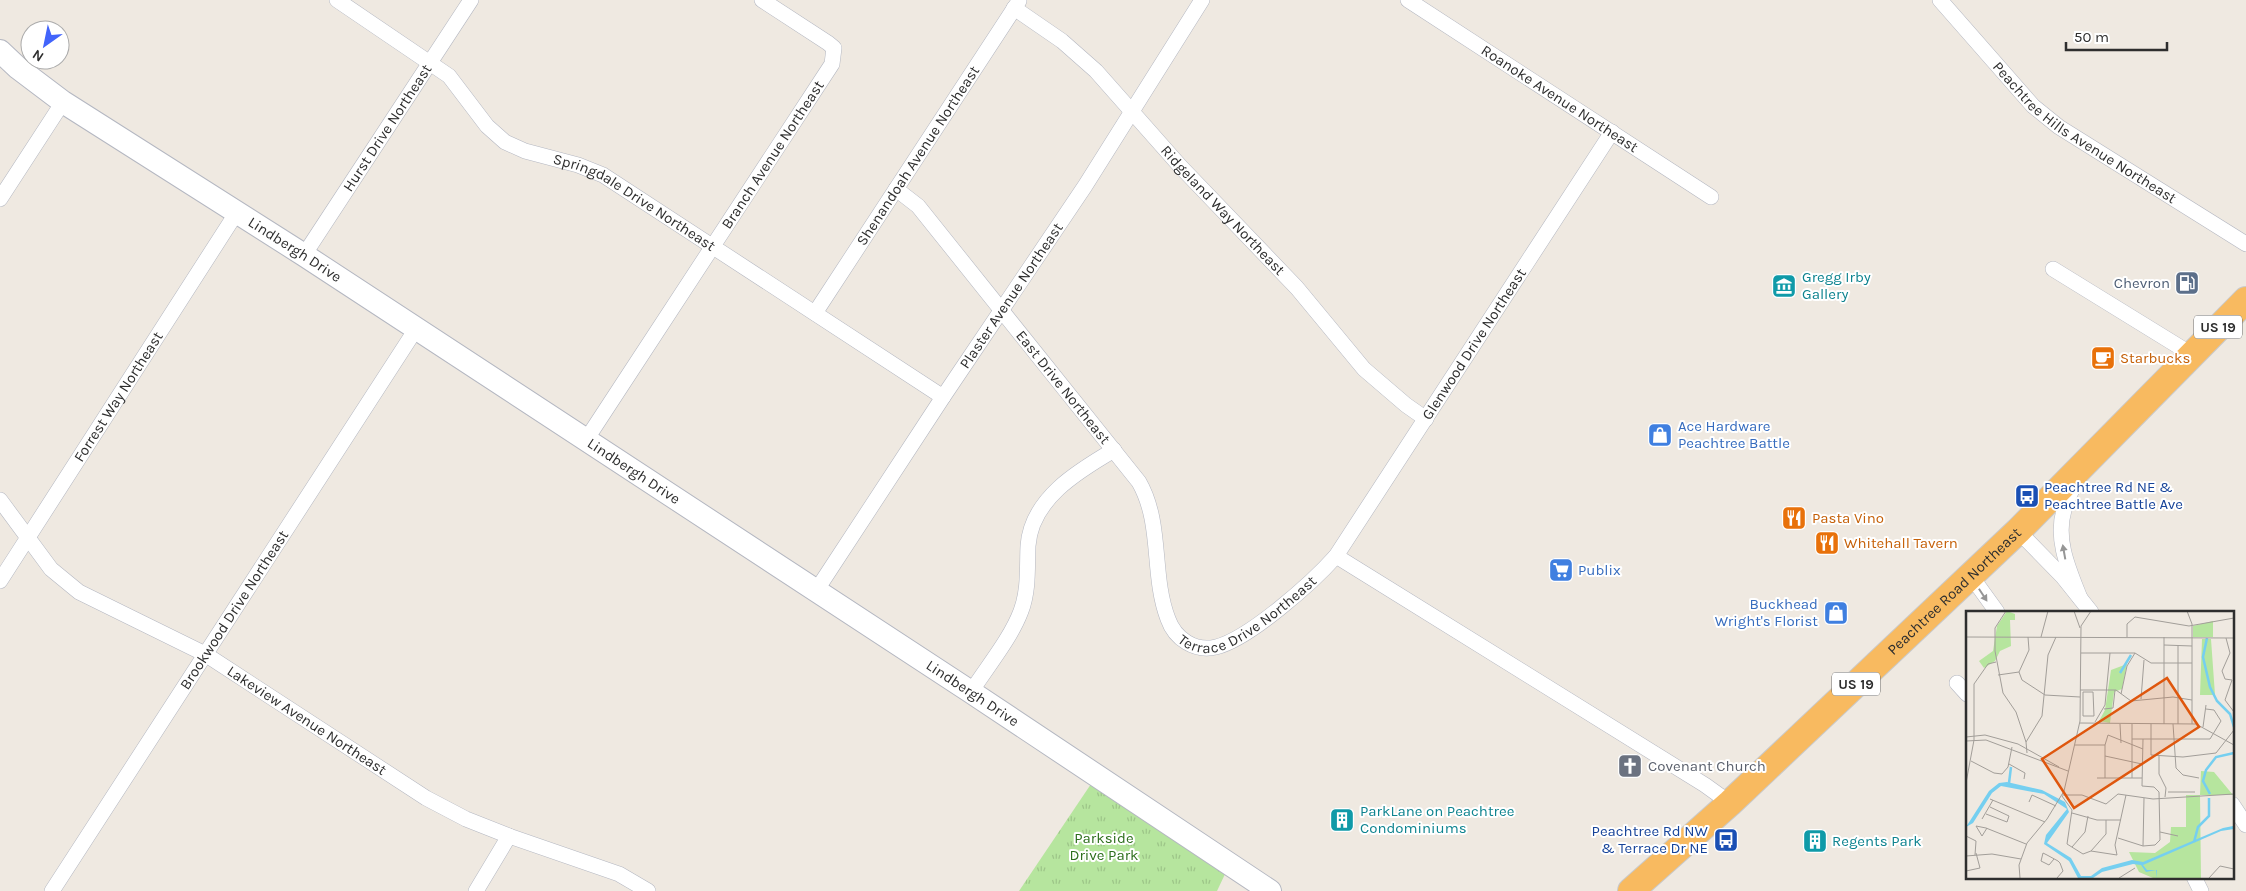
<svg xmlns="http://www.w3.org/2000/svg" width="2246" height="891" viewBox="0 0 2246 891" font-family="Karla,sans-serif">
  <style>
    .park { fill: url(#park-tufts) }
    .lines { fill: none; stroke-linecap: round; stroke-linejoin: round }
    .minor-casing { stroke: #b4b7c1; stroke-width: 16 }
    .secondary-casing { stroke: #b4b7c1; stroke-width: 24 }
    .trunk-casing { stroke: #c9c9c9; stroke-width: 28 }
    .minor { stroke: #fff; stroke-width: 15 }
    .secondary { stroke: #fff; stroke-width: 22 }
    .trunk { stroke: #f8ba60; stroke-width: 26 }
    .oneway { fill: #969696 }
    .labels { text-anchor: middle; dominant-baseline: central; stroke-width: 4; stroke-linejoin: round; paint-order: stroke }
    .shield { fill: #fff; stroke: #6d6d6d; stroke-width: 1 }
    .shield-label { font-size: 14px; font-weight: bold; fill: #2e2e2e }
    .street-label { font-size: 15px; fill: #2e2e2e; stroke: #fff }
    .culture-label { font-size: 15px; fill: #0d838f; stroke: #fff; text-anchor: start }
    .service-label { font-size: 15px; fill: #4e5e75; stroke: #fff; text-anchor: end }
    .food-label { font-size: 15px; fill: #c56008; stroke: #fff; text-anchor: start }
    .shop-label { font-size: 15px; fill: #366cbe; stroke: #fff; text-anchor: start }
    .transit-label { font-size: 15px; fill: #164399; stroke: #fff; text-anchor: start }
    .worship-label { font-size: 15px; fill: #5b616d; stroke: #fff; text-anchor: start }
    .park-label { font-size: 15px; fill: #2c6e1b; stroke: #fff }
    .inset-river { fill: none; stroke: #75cff0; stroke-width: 2.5 }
    .inset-road { fill: none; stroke: #a29e99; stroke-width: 1 }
    .view { fill: #df570e; fill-opacity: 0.15; stroke: #df570e; stroke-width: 2.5 }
    .inset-edge { fill: none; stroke: #2e2e2e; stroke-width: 2.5 }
  </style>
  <defs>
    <pattern id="park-tufts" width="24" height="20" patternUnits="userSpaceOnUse" patternTransform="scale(1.25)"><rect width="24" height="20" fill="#b6e59e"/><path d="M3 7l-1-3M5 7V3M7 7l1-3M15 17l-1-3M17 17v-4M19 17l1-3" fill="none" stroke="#9dc588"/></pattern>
  </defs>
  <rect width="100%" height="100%" fill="#efe9e1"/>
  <path class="park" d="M1091 784 1226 872 1217 891H1019Z"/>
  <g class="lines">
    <defs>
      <g id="minor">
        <path id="s1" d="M337 0 449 76 487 126 505 142 525 151 578 165 603 175 943 397"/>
        <path id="s2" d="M1408 0 1711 197"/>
        <path id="s3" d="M1940 0 2033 106 2059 127 2246 244"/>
        <path id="s4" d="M1014 8 1062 41 1096 71 1180 166 1297 288 1364 369 1406 405 1426 419"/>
        <path id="s5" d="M896 189 918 206 1139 482C1163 524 1151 575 1168 619 1175 639 1195 652 1216 647 1249 639 1313 582 1336 556L1612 132"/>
        <path d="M0 199 63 102"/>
        <path id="s6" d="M304 255 471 0"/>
        <path d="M2053 269 2191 354"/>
        <path id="s7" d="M815 313 1019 1"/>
        <path id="s8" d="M586 440 832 64 834 48 828 43 762 0"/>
        <path d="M2076 480C2072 490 2067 500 2064 510 2055 540 2069 570 2080 598"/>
        <path id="s9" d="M0 500 51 569 79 592 205 654 426 798 466 819 509 836 619 874 648 891"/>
        <path d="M2018 531 2063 577 2091 612"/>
        <path d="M1336 556 1705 785 1730 803"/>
        <path d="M1971 576 1997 612"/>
        <path id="s10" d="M0 581 237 212"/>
        <path id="s11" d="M816 591 943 397 1085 186 1202 0"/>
        <path d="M1957 683 1967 694"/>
        <path d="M971 692C987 667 1011 638 1021 611 1029 590 1027 567 1028 546 1031 499 1078 471 1114 450"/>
        <path d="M2232 804 2246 825"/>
        <path d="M2194 877 2201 891"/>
        <path id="s12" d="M52 891 416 329"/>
        <path d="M476 891 509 836"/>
      </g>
      <g id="secondary">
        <path id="s13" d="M0 51 18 68 63 102 304 255 971 692 1270 891"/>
      </g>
      <g id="trunk">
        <path id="s14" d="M1631 891 1730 803 2018 531 2246 300"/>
      </g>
    </defs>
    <use href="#minor" class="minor-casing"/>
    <use href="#secondary" class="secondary-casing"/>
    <use href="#trunk" class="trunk-casing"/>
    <use href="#minor" class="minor"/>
    <use href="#secondary" class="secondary"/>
    <use href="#trunk" class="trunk"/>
  </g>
  <defs><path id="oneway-solid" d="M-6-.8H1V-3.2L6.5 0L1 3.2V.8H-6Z" transform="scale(1.25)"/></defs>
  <g class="oneway">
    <use href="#oneway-solid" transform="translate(2064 552) rotate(-100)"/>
    <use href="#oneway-solid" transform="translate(1983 595) rotate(57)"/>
  </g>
  <defs>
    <symbol id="fuel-square" viewBox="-11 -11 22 22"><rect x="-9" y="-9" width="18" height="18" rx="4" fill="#5c6f8a" stroke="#fff"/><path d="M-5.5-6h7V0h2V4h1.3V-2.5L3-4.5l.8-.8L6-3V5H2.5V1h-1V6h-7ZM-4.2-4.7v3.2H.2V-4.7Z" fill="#fff"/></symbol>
    <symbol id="museum-square" viewBox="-11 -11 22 22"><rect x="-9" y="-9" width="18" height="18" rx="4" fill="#0f9aa8" stroke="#fff"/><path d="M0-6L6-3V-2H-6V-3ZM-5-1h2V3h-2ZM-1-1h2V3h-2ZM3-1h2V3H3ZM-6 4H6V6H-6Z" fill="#fff"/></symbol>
    <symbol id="cafe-square" viewBox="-11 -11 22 22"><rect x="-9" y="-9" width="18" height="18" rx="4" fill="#e8710a" stroke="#fff"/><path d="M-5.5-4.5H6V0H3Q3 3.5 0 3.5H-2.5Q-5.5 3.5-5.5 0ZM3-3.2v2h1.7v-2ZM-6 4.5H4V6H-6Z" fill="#fff"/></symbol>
    <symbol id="shop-square" viewBox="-11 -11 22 22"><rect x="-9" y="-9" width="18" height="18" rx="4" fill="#3f7fe0" stroke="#fff"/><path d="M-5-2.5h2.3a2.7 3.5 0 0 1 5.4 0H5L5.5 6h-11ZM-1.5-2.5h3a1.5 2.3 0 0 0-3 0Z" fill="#fff"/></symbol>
    <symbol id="bus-square" viewBox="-11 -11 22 22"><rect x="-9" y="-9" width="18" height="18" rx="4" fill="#1a4fb4" stroke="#fff"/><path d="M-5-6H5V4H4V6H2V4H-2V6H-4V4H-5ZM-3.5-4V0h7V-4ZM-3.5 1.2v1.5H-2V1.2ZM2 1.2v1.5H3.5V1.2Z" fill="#fff"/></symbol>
    <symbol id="restaurant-square" viewBox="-11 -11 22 22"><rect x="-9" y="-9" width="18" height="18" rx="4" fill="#e8710a" stroke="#fff"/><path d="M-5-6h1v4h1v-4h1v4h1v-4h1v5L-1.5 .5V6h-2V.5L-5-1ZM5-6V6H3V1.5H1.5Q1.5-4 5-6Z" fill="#fff"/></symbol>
    <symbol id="supermarket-square" viewBox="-11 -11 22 22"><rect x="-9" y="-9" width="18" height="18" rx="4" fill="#3f7fe0" stroke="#fff"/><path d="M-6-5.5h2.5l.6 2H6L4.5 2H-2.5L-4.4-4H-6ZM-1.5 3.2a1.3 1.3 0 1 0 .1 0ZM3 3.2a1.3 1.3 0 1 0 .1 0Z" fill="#fff"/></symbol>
    <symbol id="church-square" viewBox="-11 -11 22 22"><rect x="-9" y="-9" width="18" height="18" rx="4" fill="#6b7280" stroke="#fff"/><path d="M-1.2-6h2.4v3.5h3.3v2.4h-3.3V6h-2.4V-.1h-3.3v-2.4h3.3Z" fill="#fff"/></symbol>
    <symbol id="building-square" viewBox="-11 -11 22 22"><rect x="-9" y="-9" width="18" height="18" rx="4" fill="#0f9aa8" stroke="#fff"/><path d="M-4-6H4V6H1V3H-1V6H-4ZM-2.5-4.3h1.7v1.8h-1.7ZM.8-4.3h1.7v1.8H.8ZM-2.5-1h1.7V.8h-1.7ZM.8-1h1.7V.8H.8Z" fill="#fff"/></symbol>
  </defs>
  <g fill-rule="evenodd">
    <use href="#fuel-square" x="2173" y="269" width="28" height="28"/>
    <use href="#museum-square" x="1770" y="272" width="28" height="28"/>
    <use href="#cafe-square" x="2089" y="344" width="28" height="28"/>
    <use href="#shop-square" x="1646" y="421" width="28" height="28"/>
    <use href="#bus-square" x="2013" y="482" width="28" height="28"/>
    <use href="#restaurant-square" x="1780" y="504" width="28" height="28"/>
    <use href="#restaurant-square" x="1813" y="529" width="28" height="28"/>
    <use href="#supermarket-square" x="1547" y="556" width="28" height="28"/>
    <use href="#shop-square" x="1822" y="599" width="28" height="28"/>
    <use href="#church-square" x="1616" y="752" width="28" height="28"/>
    <use href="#building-square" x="1328" y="806" width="28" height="28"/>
    <use href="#bus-square" x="1712" y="826" width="28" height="28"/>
    <use href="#building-square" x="1801" y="827" width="28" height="28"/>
  </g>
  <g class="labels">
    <g class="shield">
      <rect x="2194" y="315.5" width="48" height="23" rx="4"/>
      <rect x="1832" y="672.5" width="48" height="23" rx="4"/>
    </g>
    <g class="shield-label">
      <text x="2218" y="327">US 19</text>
      <text x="1856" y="684">US 19</text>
    </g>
    <g class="street-label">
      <text stroke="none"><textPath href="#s2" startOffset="181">Roanoke Avenue Northeast</textPath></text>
      <text stroke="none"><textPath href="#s6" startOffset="152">Hurst Drive Northeast</textPath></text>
      <text stroke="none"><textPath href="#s3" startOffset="198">Peachtree Hills Avenue Northeast</textPath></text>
      <text stroke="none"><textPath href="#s8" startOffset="341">Branch Avenue Northeast</textPath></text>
      <text stroke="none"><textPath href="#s7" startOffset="188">Shenandoah Avenue Northeast</textPath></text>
      <text stroke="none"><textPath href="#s1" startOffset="366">Springdale Drive Northeast</textPath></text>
      <text stroke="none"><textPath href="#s4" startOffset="292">Ridgeland Way Northeast</textPath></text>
      <text stroke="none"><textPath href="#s13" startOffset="356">Lindbergh Drive</textPath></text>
      <text stroke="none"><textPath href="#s11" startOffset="354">Plaster Avenue Northeast</textPath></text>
      <text stroke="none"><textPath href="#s5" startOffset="988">Glenwood Drive Northeast</textPath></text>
      <text stroke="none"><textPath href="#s5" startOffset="260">East Drive Northeast</textPath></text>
      <text stroke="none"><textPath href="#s10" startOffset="219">Forrest Way Northeast</textPath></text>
      <text stroke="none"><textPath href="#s13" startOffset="761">Lindbergh Drive</textPath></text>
      <text stroke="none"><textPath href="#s14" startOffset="441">Peachtree Road Northeast</textPath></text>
      <text stroke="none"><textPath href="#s5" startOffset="624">Terrace Drive Northeast</textPath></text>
      <text stroke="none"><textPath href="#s12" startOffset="335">Brookwood Drive Northeast</textPath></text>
      <text stroke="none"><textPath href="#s13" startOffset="1166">Lindbergh Drive</textPath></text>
      <text stroke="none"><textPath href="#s9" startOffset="384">Lakeview Avenue Northeast</textPath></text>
    </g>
    <g class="culture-label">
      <text x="1802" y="277">Gregg Irby<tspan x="1802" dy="17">Gallery</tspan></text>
      <text x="1360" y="811">ParkLane on Peachtree<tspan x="1360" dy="17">Condominiums</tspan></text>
      <text x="1832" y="841">Regents Park</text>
    </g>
    <g class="service-label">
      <text x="2170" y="283">Chevron</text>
    </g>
    <g class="food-label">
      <text x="2120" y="358">Starbucks</text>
      <text x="1812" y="518">Pasta Vino</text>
      <text x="1844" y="543">Whitehall Tavern</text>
    </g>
    <g class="shop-label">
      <text x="1678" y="426">Ace Hardware<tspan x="1678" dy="17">Peachtree Battle</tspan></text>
      <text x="1578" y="570">Publix</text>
      <text x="1818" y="604" text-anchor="end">Buckhead<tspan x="1818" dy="17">Wright's Florist</tspan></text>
    </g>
    <g class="transit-label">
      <text x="2044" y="487">Peachtree Rd NE &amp;<tspan x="2044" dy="17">Peachtree Battle Ave</tspan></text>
      <text x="1708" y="831" text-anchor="end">Peachtree Rd NW<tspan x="1708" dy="17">&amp; Terrace Dr NE</tspan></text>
    </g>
    <g class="worship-label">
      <text x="1648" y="766">Covenant Church</text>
    </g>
    <g class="park-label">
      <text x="1104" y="838">Parkside<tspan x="1104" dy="17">Drive Park</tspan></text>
    </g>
  </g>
  <g transform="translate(1966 611)">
    <rect width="268" height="268" fill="#efe9e1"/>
    <path d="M220 184H234L235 267H187L173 261 163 241 189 242 204 231 205 216H220Z" fill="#b6e59e"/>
    <path d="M41 0 49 3V9H44L45 35 34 40 29 50 18 57 13 50 27 40 31 15ZM247 10V26H227V15ZM236 28H245L249 84H234ZM161 53 156 78 148 81 144 112 133 110 139 99 145 59ZM235 160 248 161 267 184H234Z" fill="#b6e59e"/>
    <path d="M41 171 76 179 99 191 103 201 81 232 105 247 115 265H125L136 257 166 249 177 251 257 217 267 215 268 218 255 220 177 254 181 259H191V267L190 259 180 261 175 254 167 253 136 261 127 267H112L103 250 78 233 80 224 101 198 78 183 35 175 26 182 7 212 0 216 23 180 33 172Z" fill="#75cff0"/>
    <path class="inset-river" d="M241 27 237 46 244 76 251 90 264 103 268 116M154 62 165 44M43 172 45 156M244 183 237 170 240 159 250 146 268 142M228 231 232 216 243 205V187"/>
    <path class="inset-road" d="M40 0 29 17V40L37 82 50 101 60 131M108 0 114 17M221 0 226 13V113M169 6 223 15 268 7M0 26 268 27M75 26 82 0M161 26V13L169 6M198 26V113M260 27 264 42 256 60 259 68 266 69M198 34 226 35M212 35V113M115 42H169L185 52H226M53 61 56 69 79 84 114 86M53 61 63 39 62 26M32 64 53 61M266 69 259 89 268 101M114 79H150L165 90 207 86 226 89M117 81H127L128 105H117ZM155 83 161 55 169 42M175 88 178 49M138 98 147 97 149 79M129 111 139 94 144 42M114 112 230 113 268 134M154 113 155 132M185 113V144L217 146 250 142 268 119M207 113 210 157 217 164 233 167M237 116 240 94M0 126 19 124 52 133 93 156M166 128H244L255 110 248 99 240 98M0 130 20 129 102 160M109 134H139M61 142 60 131 76 105 82 44 90 26M193 144V163L200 177 199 186M139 145 176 153M5 150 28 162 36 163 42 156 46 136M43 153 59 162 58 168M131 167H176M139 167V134L142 124 177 138M166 167V113M0 172 8 129V73L22 53 30 51M202 181H229M96 184H116L140 193 152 183 187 188 268 183M96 185 106 199 101 233 117 243 125 240 151 244 149 234 160 184M24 188 79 211M63 191 66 184 90 195M106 202 131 209H155M20 203 41 211 43 205 24 196M16 208 27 189M21 217 16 225 10 215 20 217 60 233M194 221 212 225M0 225 10 230 9 244M152 227 177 235 189 234 194 229 193 181 188 176 176 175 177 128M177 235 178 187M106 236 119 221 122 205M125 240 140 223V209M0 245 26 243 55 248M88 248 83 254 75 250 77 242 81 244 92 250 94 252 97 260 91 267M0 260 14 257 10 242M54 267 53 254 61 232 81 208 98 180 114 110 115 15 125 0M153 267 169 257M243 267 254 255 268 258"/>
    <path class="view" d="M201 67 233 116 108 197 76 148Z"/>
    <rect width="268" height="268" class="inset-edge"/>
  </g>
  <g transform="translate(45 45) rotate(213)"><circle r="24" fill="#ffffff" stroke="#ababab"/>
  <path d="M0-4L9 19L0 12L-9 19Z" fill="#4264fb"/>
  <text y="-8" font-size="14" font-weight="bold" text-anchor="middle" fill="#2e2e2e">N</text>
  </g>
  <path d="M2066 42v8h101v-8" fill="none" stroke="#2e2e2e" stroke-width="2.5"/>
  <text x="2074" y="42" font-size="15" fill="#2e2e2e" stroke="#ffffff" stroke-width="4" paint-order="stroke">50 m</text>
</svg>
